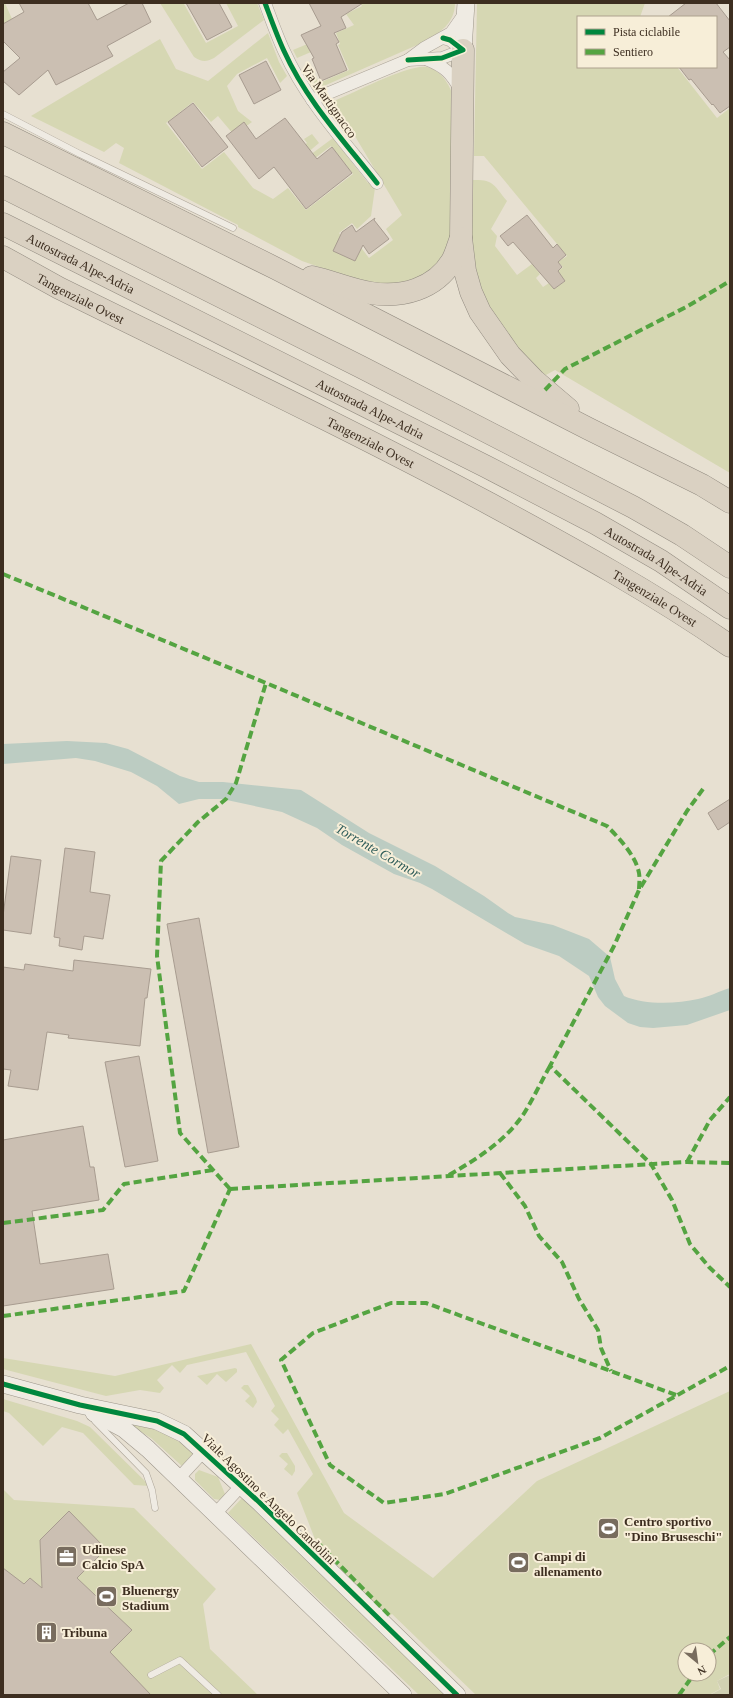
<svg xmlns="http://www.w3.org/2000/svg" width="733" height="1698" viewBox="0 0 733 1698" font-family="'Times New Roman',serif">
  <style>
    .green { fill: #d6d7b3; fill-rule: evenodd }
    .cemetery { fill: #d1d1b3 }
    .water { fill: #bcccc2 }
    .building { fill: #cbbfb2; stroke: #a89c90 }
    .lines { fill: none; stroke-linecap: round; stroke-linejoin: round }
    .lane-casing { stroke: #ada599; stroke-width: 7 }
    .street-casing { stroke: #ada599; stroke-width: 13 }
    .secondary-casing { stroke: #9c958a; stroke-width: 18 }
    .highway-casing { stroke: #928b80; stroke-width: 23 }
    .lane { stroke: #efebe3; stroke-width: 6 }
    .street { stroke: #efebe3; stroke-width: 12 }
    .secondary { stroke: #efebe3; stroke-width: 17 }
    .highway { stroke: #dad1c2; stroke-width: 22 }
    .quiet { stroke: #54a441; stroke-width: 4; stroke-dasharray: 8 4; stroke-linecap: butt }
    .cycleway-casing { stroke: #f7eed8; stroke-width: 8 }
    .cycleway { stroke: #00873e; stroke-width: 5 }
    .labels { text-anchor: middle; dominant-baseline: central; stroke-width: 4; stroke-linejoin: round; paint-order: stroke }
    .street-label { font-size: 13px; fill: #3d2e20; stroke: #f7eed8 }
    .poi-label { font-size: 13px; font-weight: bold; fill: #3d2e20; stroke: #f7eed8; text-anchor: start }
    .water-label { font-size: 14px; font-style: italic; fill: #2f5d5a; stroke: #f7eed8 }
  </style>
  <rect width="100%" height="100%" fill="#e7e0d1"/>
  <g class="green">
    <path d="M3 3H5L12 19 3 24Z"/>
    <path d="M160 3H186L184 4 206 43 238 26 226 3H257L264 20 214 58C206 62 202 62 194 57Z"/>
    <path d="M360 3H455C455 23 440 33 424 42L317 89 308 69H312L319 83 349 70 338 45 340 44 336 33 354 25 346 14 362 6Z"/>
    <path d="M477 3H645L640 17H578V67H677L717 118 730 108V473L555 370 546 375 543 374 500 332 472 273 470 180C494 179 493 184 507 201L491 229 497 236 495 246 517 275 532 264 540 274 536 278 543 287 549 283 554 289 564 282 557 272 563 267 558 262 567 256 484 156H474Z"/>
    <path d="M268 33 279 62 287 76 280 83 267 58 237 74 227 86 238 111 252 122 234 135 218 116 211 122 193 102 166 123 202 169 224 152 253 188 273 199 288 188 306 210 353 174 331 146 314 159 310 155 333 138 368 183 370 181 375 188 371 216 357 229 352 223 339 233 349 246 356 241 369 258 393 240 386 229 402 215 334 101C354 93 408 64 427 67 440 70 448 82 452 93L451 236 445 255 435 269 404 287 359 281 302 261 238 227V225L119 163 124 148 116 143 104 152 31 116 160 39 176 69 208 81Z"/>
    <path d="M329 35 332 43 297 58 293 50Z"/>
    <path d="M312 134 319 143 306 154 287 158 307 143 304 139Z"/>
    <path d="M251 1344 344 1513 433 1578 537 1481 730 1391V1674L717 1681 720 1689 709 1695H476L392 1614 388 1617 318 1547 297 1493 313 1474 288 1429 283 1434 274 1425 279 1419 271 1411 275 1406 246 1352 187 1365 180 1373 172 1365 157 1380 164 1388 160 1393 140 1390 106 1396 3 1369V1358L115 1376ZM685 1650H709V1674H685Z"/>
    <path d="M235 1368 237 1369V1372L226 1382 217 1374 207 1385 197 1376Z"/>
    <path d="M244 1385H248L256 1398 257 1402 253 1408 245 1401 250 1396 241 1388Z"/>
    <path d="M3 1399 77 1421 90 1427 150 1486 134 1485 83 1433 62 1427 43 1446 9 1413 3 1411Z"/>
    <path d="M116 1416C144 1425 171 1434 194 1452L182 1466 151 1438Z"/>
    <path d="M282 1453H287L295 1466V1471L292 1476 284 1469 288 1464 279 1456Z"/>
    <path d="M199 1470 218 1477 225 1494 221 1500 214 1499 195 1480V1474Z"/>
    <path d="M3 1489 14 1500 134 1508 216 1589 203 1604 210 1649 258 1695H3Z"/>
    <path d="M242 1498 445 1695H419L228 1513Z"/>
  </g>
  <path class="cemetery" d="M730 1675V1695H710L721 1689 717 1681Z"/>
  <path class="water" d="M67 741 106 743 128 749 180 776 199 782H223L301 790 369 833 435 866 484 896 508 913 515 917 553 925 589 939 610 957 615 979 624 996C644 1005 676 1004 698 999 709 997 719 991 730 988V1010L687 1025 653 1028 640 1027 628 1023 605 1006 598 997 589 976 559 956 525 944 432 889 420 883 394 874 342 845 317 828 282 812 222 799H199L179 804 157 786 131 772 95 761 76 758 3 764V744Z"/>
  <g class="building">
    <path d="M19 3H88L97 20 129 3H142L151 22 107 46 113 56 56 85 48 70 19 95 3 81V72L20 58 3 41V24L24 12Z"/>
    <path d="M186 3H219L232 27 207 40Z"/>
    <path d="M309 3H363L341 17 346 28 334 33 339 42 336 44 347 70 321 81 312 59 314 58 301 35 321 26Z"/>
    <path d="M686 3H716L730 21V47L723 52 730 60V106L720 113 713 104 712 105 691 79 689 80 679 67H716V17H668Z"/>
    <path d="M266 61 281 90 254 104 239 75Z"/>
    <path d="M193 103 228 147 202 167 168 122Z"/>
    <path d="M285 118 317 159 332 147 352 173 306 209 274 167 259 179 226 136 244 122 256 139Z"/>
    <path d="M527 215 553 248 557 244 566 255 558 262 562 267 558 271 565 281 554 289 513 242 508 246 500 236Z"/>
    <path d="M375 218 374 220 389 239 369 254 363 245 355 261 333 251 342 232 352 225 356 232Z"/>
    <path d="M730 799V822L718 830 708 813Z"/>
    <path d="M65 848 95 852 90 892 110 895 103 939 84 936 82 950 59 946 60 938 54 937Z"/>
    <path d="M11 856 41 860 31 934 3 930V916Z"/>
    <path d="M199 918 239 1147 208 1153 167 924Z"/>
    <path d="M74 960 151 969 147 998H145L140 1046 68 1038 69 1035 47 1032 38 1090 8 1086 11 1070 3 1069V967L24 970 25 964 73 971Z"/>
    <path d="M139 1056 158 1161 125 1167 105 1062Z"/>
    <path d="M83 1126 90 1167H94L99 1200 32 1211 40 1264 108 1254 114 1289 3 1306V1140Z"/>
    <path d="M69 1511 106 1549 77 1578 132 1630 110 1652 151 1695H3V1568L24 1584 30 1578 42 1588 40 1540Z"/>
  </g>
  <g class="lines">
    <defs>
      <g id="lane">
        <path d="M3 114 80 154 233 228"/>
        <path d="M95 1421 146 1473 152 1490 155 1508"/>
        <path d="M151 1675 180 1660 218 1695"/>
      </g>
      <g id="street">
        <path d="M265 3C271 19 277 36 284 51 306 100 344 141 377 183"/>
        <path d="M408 60 442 58 463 50 450 40 443 38"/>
        <path d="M428 60C445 67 451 73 460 89"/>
        <path d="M312 100 408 60 424 48 451 33 465 13"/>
        <path d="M179 1478 204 1451"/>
        <path d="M215 1514 241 1486"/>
      </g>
      <g id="secondary">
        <path d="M463 50 466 3"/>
        <path d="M3 1384 80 1405 157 1421 184 1434 259 1502 457 1695"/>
        <path d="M94 1413 124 1429 148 1449 403 1695"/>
      </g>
      <g id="highway">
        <path d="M463 50 461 238 465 271 471 292 480 312 510 355 535 381 568 409"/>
        <path d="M3 133 275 268 589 429 702 485 730 502"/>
        <path d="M3 187 361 367 633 507 682 535 730 567"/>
        <path id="s1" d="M3 224 485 466 595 523 661 561 730 608"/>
        <path id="s2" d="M3 257 59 288C203 359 348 428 490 504 573 549 652 592 730 646"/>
        <path d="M312 277C331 281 351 290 371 293 402 298 435 289 452 261 456 254 458 245 461 238"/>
      </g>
    </defs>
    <use href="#lane" class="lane-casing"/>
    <use href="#street" class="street-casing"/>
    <use href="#secondary" class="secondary-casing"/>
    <use href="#highway" class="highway-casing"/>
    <use href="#lane" class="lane"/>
    <use href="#street" class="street"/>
    <use href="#secondary" class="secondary"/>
    <use href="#highway" class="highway"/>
    <g class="quiet">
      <path d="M545 390 565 369 688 306 730 281"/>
      <path d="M3 574 266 683 607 826C619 838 636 856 639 873 640 879 639 885 639 890"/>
      <path d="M703 789 687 811 639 890 614 946 550 1066 651 1164 672 1200 690 1244 709 1267 730 1287"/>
      <path d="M687 1162 710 1120 730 1097"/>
      <path d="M500 1173 525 1206 539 1236 562 1262 579 1299 598 1330 601 1348 611 1371"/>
      <path d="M449 1175C477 1159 505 1141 523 1115 533 1099 541 1082 550 1066"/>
      <path d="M230 1189 180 1133 157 956 161 861 198 822 226 799 236 783 266 683"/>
      <path d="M230 1189 687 1162 730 1163"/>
      <path d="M3 1223 103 1210 124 1184 213 1170"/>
      <path d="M3 1316 184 1291 230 1189"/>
      <path d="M676 1395 426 1303H391L313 1333 281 1360 330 1465 384 1503 445 1494 600 1438 730 1366"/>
      <path d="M316 1541 390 1616"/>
      <path d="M709 1655 730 1637"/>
      <path d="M679 1695 694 1674"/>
    </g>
    <defs>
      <g id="cycleway">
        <path d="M265 3C271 19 277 36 284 51 306 100 344 141 377 183"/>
        <path d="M408 60 442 58 463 50 450 40 443 38"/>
        <path d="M3 1384 80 1405 157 1421 184 1434 259 1502 457 1695"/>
      </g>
    </defs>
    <use href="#cycleway" class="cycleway-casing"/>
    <use href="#cycleway" class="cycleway"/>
  </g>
  <defs>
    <symbol id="stadium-square" viewBox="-11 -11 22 22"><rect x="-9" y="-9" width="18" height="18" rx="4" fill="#786c5e" stroke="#f7eed8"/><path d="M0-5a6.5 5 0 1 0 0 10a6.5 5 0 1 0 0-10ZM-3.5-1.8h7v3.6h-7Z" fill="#fff"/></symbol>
    <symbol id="office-square" viewBox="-11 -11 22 22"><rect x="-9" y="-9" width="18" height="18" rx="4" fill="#786c5e" stroke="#f7eed8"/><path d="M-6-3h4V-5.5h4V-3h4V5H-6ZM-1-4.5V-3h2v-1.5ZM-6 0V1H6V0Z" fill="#fff"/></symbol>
    <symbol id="building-square" viewBox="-11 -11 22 22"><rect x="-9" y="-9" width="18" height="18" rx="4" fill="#786c5e" stroke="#f7eed8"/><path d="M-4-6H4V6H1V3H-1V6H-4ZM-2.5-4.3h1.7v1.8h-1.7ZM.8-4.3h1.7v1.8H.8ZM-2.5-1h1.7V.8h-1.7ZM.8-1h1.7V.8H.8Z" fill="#fff"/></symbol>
  </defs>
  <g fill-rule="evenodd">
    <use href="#stadium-square" x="596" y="1516" width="25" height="25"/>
    <use href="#office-square" x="54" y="1544" width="25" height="25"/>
    <use href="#stadium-square" x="506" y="1550" width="25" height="25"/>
    <use href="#stadium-square" x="94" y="1584" width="25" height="25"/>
    <use href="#building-square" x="34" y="1620" width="25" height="25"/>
  </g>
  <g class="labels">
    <g class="street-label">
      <text transform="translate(329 101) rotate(55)">Via Martignacco</text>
      <text stroke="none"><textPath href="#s1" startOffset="87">Autostrada Alpe-Adria</textPath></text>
      <text stroke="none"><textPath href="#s2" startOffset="88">Tangenziale Ovest</textPath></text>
      <text stroke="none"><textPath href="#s1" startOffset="411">Autostrada Alpe-Adria</textPath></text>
      <text stroke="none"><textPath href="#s2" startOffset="412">Tangenziale Ovest</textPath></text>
      <text stroke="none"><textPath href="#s1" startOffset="735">Autostrada Alpe-Adria</textPath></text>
      <text stroke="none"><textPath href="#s2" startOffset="736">Tangenziale Ovest</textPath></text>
      <text transform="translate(269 1499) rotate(44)">Viale Agostino e Angelo Candolini</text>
    </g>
    <g class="poi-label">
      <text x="624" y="1521">Centro sportivo<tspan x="624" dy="15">"Dino Bruseschi"</tspan></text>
      <text x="82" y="1549">Udinese<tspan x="82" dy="15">Calcio SpA</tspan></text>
      <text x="534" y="1556">Campi di<tspan x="534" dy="15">allenamento</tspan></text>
      <text x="122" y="1590">Bluenergy<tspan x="122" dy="15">Stadium</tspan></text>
      <text x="62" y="1632">Tribuna</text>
    </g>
    <g class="water-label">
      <text transform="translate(378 851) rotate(30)">Torrente Cormor</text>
    </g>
  </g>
  <rect width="733" height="1698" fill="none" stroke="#3d2e20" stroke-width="8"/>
  <rect x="577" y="16" width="140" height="52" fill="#f7eed8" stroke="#ada18e"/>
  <rect x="585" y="29" width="20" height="6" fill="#00873e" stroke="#ada18e"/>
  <text x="613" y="36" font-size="12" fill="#3d2e20">Pista ciclabile</text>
  <rect x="585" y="49" width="20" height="6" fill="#54a441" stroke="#ada18e"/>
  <text x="613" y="56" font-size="12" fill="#3d2e20">Sentiero</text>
  <g transform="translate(697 1662) rotate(151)"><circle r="19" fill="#f7eed8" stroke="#ada18e"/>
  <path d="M0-3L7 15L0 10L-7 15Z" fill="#786c5e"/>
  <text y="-6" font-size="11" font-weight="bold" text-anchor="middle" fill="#3d2e20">N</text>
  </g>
</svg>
